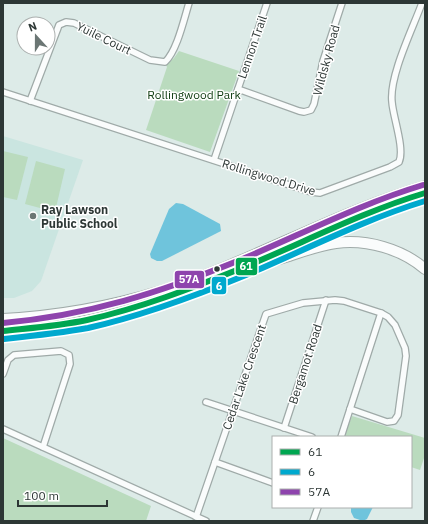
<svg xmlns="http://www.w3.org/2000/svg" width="428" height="524" viewBox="0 0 428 524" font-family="'IBM Plex Sans',sans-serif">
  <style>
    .built { fill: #cae5e0 }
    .green { fill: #badbbe }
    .water { fill: #6fc4dc }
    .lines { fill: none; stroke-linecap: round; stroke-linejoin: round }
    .street-casing { stroke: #9faaa8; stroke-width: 8 }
    .secondary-casing { stroke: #9faaa8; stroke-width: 10 }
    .highway-casing { stroke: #9faaa8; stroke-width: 12 }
    .street { stroke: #fafcfc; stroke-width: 5.5 }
    .secondary { stroke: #fafcfc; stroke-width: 8 }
    .highway { stroke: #fafcfc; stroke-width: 10 }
    .bus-1-casing { stroke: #fff; stroke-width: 9 }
    .bus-2-casing { stroke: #fff; stroke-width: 9 }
    .bus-3-casing { stroke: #fff; stroke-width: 9 }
    .bus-1 { stroke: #00a651; stroke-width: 6 }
    .bus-2 { stroke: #00a9ce; stroke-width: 6 }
    .bus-3 { stroke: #8e44ad; stroke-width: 6 }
    .poi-dot { fill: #6b7674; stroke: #fff; stroke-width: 1.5 }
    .bus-dot { fill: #2d3735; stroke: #fff; stroke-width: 1.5 }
    .labels { text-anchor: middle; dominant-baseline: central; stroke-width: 3; stroke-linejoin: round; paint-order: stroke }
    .street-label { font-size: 12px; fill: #2d3735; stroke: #fff }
    .park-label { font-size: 12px; fill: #134015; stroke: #fff }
    .poi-label { font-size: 12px; font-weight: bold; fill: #2d3735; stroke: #fff; text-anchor: start }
    .line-badge { stroke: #fff; stroke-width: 1.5 }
    .badge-label { font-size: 11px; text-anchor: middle; font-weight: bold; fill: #fff }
  </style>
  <rect width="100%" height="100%" fill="#ddebe8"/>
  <path class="built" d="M3 136 83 160 41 281 32 291 14 298H3Z"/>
  <g class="green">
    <path d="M179 51 239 71 210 152 146 130 167 67 166 65 174 58Z"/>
    <path d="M3 151 28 157 17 200 3 197Z"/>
    <path d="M36 161 65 169 55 212 25 204Z"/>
    <path d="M352 416 425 438V455L420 470 411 467V437H344Z"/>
    <path d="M3 438 151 506 146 521H3Z"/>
  </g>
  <g class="water">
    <path d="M176 203 183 204 220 224 221 231 162 261H157L151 258 150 254 169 209Z"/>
    <path d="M351 507H373L367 519 363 521 354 518 351 512Z"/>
  </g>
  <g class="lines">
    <defs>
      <g id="street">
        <path d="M238 89 299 111 304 112 311 110 314 104 323 61 342 3"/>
        <path d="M3 92 311 192 320 193 390 167 399 162C405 149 393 117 392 102 389 76 413 28 422 3"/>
        <path d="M30 101 59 25 66 22 74 23 150 60 165 62C177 51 184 19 189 3"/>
        <path d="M214 160 267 3"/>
        <path d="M3 374 8 360 14 355 61 351 69 355 70 364 43 447"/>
        <path d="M206 402 312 437"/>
        <path d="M284 428 326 300"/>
        <path d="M3 429 206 521"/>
        <path d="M341 437 381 313"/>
        <path d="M215 462 273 483"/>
        <path d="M196 517 266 314 303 303 335 300 344 301 381 313 388 317 395 325 405 348 406 356 398 415 394 421 387 422 350 409"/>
        <path d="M313 521 318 507"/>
      </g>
      <g id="secondary">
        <path d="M255 262 387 206 425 193"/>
        <path d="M3 318C57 315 109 306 161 290 251 261 334 212 425 185"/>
        <path d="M3 331C83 327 158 303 232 272"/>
      </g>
      <path id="highway" d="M228 274C248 268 269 262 289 256 304 251 320 245 336 243 367 239 402 249 425 269"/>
    </defs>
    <use href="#street" class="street-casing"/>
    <use href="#secondary" class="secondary-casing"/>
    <use href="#highway" class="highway-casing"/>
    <use href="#street" class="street"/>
    <use href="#secondary" class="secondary"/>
    <use href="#highway" class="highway"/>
    <defs>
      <path id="bus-1" d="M3 331C31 328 59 326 87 320 141 308 192 288 242 268 303 243 362 212 425 193"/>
      <path id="bus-2" d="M4 339C32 336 60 333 88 328 142 316 195 296 246 275 305 250 363 220 425 201"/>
      <path id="bus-3" d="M3 323C90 315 159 293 240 260 300 235 360 204 423 185"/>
    </defs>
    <use href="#bus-1" class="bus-1-casing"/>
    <use href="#bus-2" class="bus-2-casing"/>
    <use href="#bus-3" class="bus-3-casing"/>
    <use href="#bus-1" class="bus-1"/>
    <use href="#bus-2" class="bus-2"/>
    <use href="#bus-3" class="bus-3"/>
  </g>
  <circle class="poi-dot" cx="33" cy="216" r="4"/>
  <circle class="bus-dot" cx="217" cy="269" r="3.5"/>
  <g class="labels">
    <g class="street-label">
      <text transform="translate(104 38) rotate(26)">Yuile Court</text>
      <text transform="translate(252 47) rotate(-71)">Lennon Trail</text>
      <text transform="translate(326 60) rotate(-75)">Wildsky Road</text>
      <text transform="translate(269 177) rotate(17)">Rollingwood Drive</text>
      <text transform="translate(305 364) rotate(-72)">Bergamot Road</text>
      <text transform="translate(244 377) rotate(-71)">Cedar Lake Crescent</text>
    </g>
    <g class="park-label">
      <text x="194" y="94">Rollingwood Park</text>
    </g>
    <g class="poi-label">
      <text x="41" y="209">Ray Lawson<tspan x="41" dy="14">Public School</tspan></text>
    </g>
  </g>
  <g class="line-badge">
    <rect x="235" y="257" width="23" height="19" rx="4" fill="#00a651"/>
    <rect x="174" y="270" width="31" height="19" rx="4" fill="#8e44ad"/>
    <rect x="211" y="276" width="16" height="19" rx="4" fill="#00a9ce"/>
  </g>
  <g class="badge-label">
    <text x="246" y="270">61</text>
    <text x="189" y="283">57A</text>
    <text x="219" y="290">6</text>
  </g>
  <rect width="428" height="524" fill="none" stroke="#2d3735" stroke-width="8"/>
  <rect x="272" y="436" width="140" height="72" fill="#ffffff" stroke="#abafae"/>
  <rect x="280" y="449" width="20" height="6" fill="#00a651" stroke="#abafae"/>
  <text x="308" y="456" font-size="12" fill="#2d3735">61</text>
  <rect x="280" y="469" width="20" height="6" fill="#00a9ce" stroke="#abafae"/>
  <text x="308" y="476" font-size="12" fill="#2d3735">6</text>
  <rect x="280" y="489" width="20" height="6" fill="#8e44ad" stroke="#abafae"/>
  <text x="308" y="496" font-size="12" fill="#2d3735">57A</text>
  <g transform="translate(36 36) rotate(339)"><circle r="19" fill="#ffffff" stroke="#abafae"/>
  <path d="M0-3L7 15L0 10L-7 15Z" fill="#6b7674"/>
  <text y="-6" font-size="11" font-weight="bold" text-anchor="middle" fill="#2d3735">N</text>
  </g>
  <path d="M18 500v6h89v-6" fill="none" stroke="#2d3735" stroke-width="2"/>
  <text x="24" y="500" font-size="12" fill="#2d3735" stroke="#ffffff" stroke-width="3" paint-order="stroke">100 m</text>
</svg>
